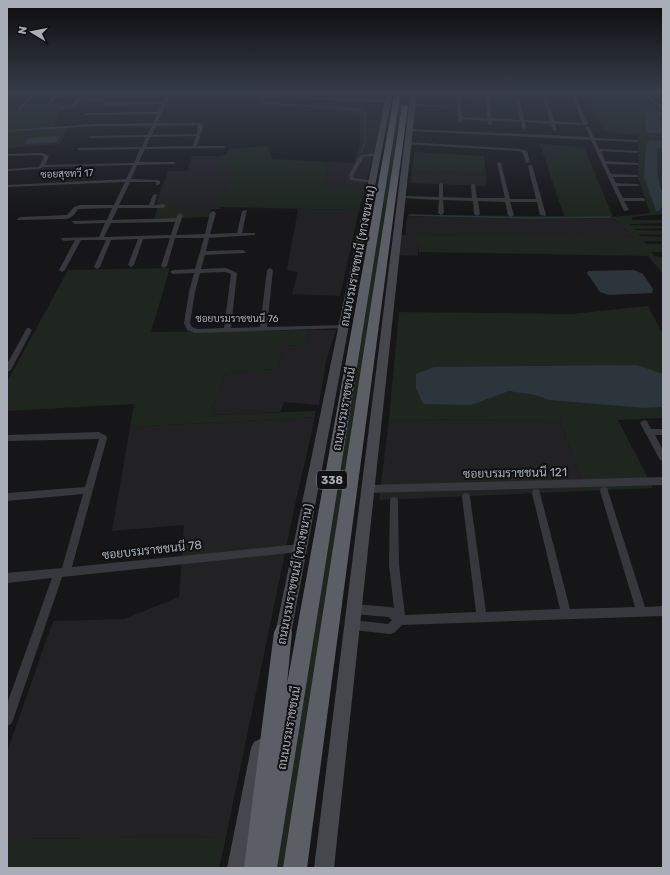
<svg xmlns="http://www.w3.org/2000/svg" width="670" height="875" viewBox="0 0 670 875" font-family="Rubik,Sarabun,sans-serif">
  <style>
    .built { fill: #222225 }
    .green { fill: #1e261f }
    .water { fill: #2c353c }
    .lines { fill: none; stroke-linecap: round; stroke-linejoin: round }
    .stream { stroke: #2c353c; stroke-width: 1.5 }
    .minor { fill: #37383d; fill-rule: evenodd }
    .secondary { fill: #45474d; fill-rule: evenodd }
    .trunk { fill: #5b5e65; fill-rule: evenodd }
    .labels { text-anchor: middle; dominant-baseline: central; stroke-width: 4; stroke-linejoin: round; paint-order: stroke }
    .far-street-label { font-size: 10px; fill: #a8adb8; stroke: #111113 }
    .shield { fill: #111113; stroke: #7b7e86; stroke-width: 1 }
    .shield-label { font-size: 11px; font-weight: bold; fill: #a8adb8 }
    .street-label { font-size: 12px; fill: #a8adb8; stroke: #111113 }
  </style>
  <rect width="100%" height="100%" fill="#161618"/>
  <g class="built">
    <path d="M367 119 379 120 382 121 365 187H325L328 162 361 163 368 145Z"/>
    <path d="M192 156H224L234 169 220 209H169L171 203H156L168 171H187Z"/>
    <path d="M412 171 486 174 487 186 410 183Z"/>
    <path d="M298 209 359 210 340 296 292 294 298 272 287 270Z"/>
    <path d="M407 216 525 219 614 218 634 239 418 235V256L398 255 400 235H405Z"/>
    <path d="M308 330H336L326 361 319 405 284 402 280 412 210 415 226 371 278 369 282 345 307 346Z"/>
    <path d="M315 417 293 514 226 837 7 839V752L53 621 124 619 179 597 184 525 112 531 130 427Z"/>
    <path d="M389 419 560 420 585 491 379 500Z"/>
  </g>
  <g class="green">
    <path d="M229 91H273L266 101 271 103 323 106 322 108 366 109 368 145 361 163H354L360 142 359 114 257 102 261 95 228 93Z"/>
    <path d="M401 91H405L285 868H273Z"/>
    <path d="M490 93 515 94V97L573 100 574 102 516 99 517 105 491 103Z"/>
    <path d="M584 95 643 96 655 105V108L663 110V141L651 140 661 210 663 205V214L632 217V220H663V223L630 224 631 225 663 226V228L634 229 635 230 663 231V235L639 234 640 236 663 237V241H643L646 244H663V252H651L654 256 663 257V265H661L663 267V274L648 256 419 252 417 235 633 238 614 218 525 219 407 216 409 215 564 216 540 144 584 147 613 217 650 213 638 177 639 136 603 130Z"/>
    <path d="M64 102 53 129 67 128 61 144 7 148V111H21L28 105Z"/>
    <path d="M267 146 272 159 328 162 325 187H366L359 210 220 207 233 169H218L222 155H226L229 149Z"/>
    <path d="M663 147V191L659 182 657 149Z"/>
    <path d="M414 152 484 156 486 174 412 171Z"/>
    <path d="M159 203H171L169 209H211L209 217 154 219Z"/>
    <path d="M170 268 151 332 308 330 307 346 282 345 278 369 226 371 210 415 315 411V417L130 427 134 404 7 411V382L68 270Z"/>
    <path d="M648 306 663 335V418L618 420 653 488 585 491 560 420 389 419 399 312 572 314Z"/>
    <path d="M226 837 219 868H7V839Z"/>
  </g>
  <g class="water">
    <path d="M644 111 662 112 663 115 659 116 663 134 646 132Z"/>
    <path d="M60 136 57 142 25 144 28 138Z"/>
    <path d="M651 140 663 141V147L657 149C658 159 657 171 659 181 661 191 668 203 659 211H656L644 177 646 144Z"/>
    <path d="M634 270 643 274 653 289 652 293 609 295 600 292 587 273 588 271Z"/>
    <path d="M637 365 663 374V407L645 408 550 400 535 395 509 391 471 405 423 404 416 388V374L434 367Z"/>
  </g>
  <g class="lines">
    <g class="stream">
      <path d="M190 94 234 92 263 94 265 96 262 100 263 102 267 103 365 110V142L361 152"/>
      <path d="M409 215 530 218 610 217"/>
    </g>
    <g class="minor">
      <path d="M37 91 38 92H59L61 91 63 92H84L86 93 61 94 49 105 48 103 56 94 36 95 19 111 18 109 32 95H7V93H34Z"/>
      <path d="M300 91H304L302 96 304 97 388 100 390 101 388 102 304 99 298 97Z"/>
      <path d="M459 91 461 94 486 96 485 91H489L491 118 520 120 516 100 518 99 520 100 524 120 550 121 544 101 546 100 548 101 554 121 583 123 569 91H573L588 124 586 125 555 124 557 130 555 131 553 130 551 124 525 122 526 128 524 129 522 128 521 122 492 121V124L490 125 488 124V121L462 119V122L460 123 458 122 457 96 412 93 414 92 457 94V92ZM461 97 486 98 487 118 462 117Z"/>
      <path d="M514 91H518V97H516Z"/>
      <path d="M541 91H545L546 99 543 98Z"/>
      <path d="M601 91H605L608 95 605 96Z"/>
      <path d="M639 91H643L663 107V110Z"/>
      <path d="M169 92 171 93 157 123H201L203 127 197 146H224L226 147 224 148 145 149 139 162H174L176 163 174 164 137 165 131 179 158 180 160 181V184L158 185H156V182H130L119 205H149L153 195 155 194 157 195 154 205 163 204 166 206 163 208H118L112 220 176 218 178 214 180 213 183 215 176 235 205 234 210 213 213 211 216 213 210 234 237 233 242 211 247 210 242 233H255V235L209 238 206 251 243 250 246 252 245 253 205 255 201 269 226 268 237 273 231 328 260 327 267 270 270 268 273 270 267 327 344 325 346 326V328L196 333 187 330 184 323 189 292 194 273 173 274 170 272 173 270 195 269 204 238H175L167 266 164 268 161 266 170 238 143 239 134 265 131 267 128 265 138 239 111 240 100 267 97 269 94 267 106 240H81L65 270 62 272 59 270 75 240 64 241 61 239 62 238 99 237 105 223 75 224 72 222 73 221 107 220 112 208 80 209H78L74 215 68 219 18 220 17 219 20 217 67 215 74 207 80 205H114L125 182 7 187V185L126 179 133 165 43 167 39 169 7 171V169L38 167 40 165 44 157 41 155 7 156V154L42 153 49 156 45 165 134 163 140 149 79 150 77 149 79 148 142 147 146 137 90 138 88 137 90 136 147 135 152 126H95L7 132V130L95 124 153 123 157 114 86 115 84 114 86 113 158 112 162 104 108 105 100 101 80 100 74 107 61 109 59 108 72 105 81 95 83 96 81 98 101 99 109 103 163 102ZM198 125 197 134 152 135 156 126ZM196 136 193 146 146 147 150 137ZM175 222 171 235 104 237 111 223ZM225 272 231 274 224 328 198 329 192 327 190 323 195 292 200 273Z"/>
      <path d="M413 104 446 106 448 107 446 108 412 106Z"/>
      <path d="M587 126 589 127 594 138 638 140V142H636L595 140 599 149 639 151V152L637 153 601 151 605 161 638 163V165H636L606 164 611 174 638 175V177H613L616 183 637 184 639 185 637 186H617L623 198H643L645 199V201H624L629 210 624 211 591 140 410 131 408 130 410 129 590 137 585 127Z"/>
      <path d="M408 142 519 149 527 151 530 162 526 163 523 153 519 151 406 144V142Z"/>
      <path d="M378 153H380V155L364 157 353 175 354 178 374 181V183L350 180 349 175 360 155Z"/>
      <path d="M499 162 501 163 510 199H536L528 166 532 165 546 215 545 216 540 215 537 202H510L514 215 511 217 508 215 505 202 478 201 480 214 477 216 474 214 473 201 443 200 444 213 441 215 438 213 439 200 402 198 400 197 402 196 439 197V184L441 183 443 184V197L472 198 471 185 473 184 475 185 477 198H505L497 163Z"/>
      <path d="M27 328H29L32 330 11 370 7 372V364Z"/>
      <path d="M644 420 647 421 651 429H663V435H655L663 450V461L660 460 640 423Z"/>
      <path d="M99 432 106 436 107 438 72 567 300 544 303 545 305 548 303 551 300 552 62 577 13 720 11 724 7 726V704L52 578 7 583V573L62 568 83 494 7 501V493L85 487 99 439 7 441V435Z"/>
      <path d="M663 477V485L368 493 365 492 364 489 365 486 368 485Z"/>
      <path d="M604 487 607 488 608 491 645 607 663 606V616L402 625 394 633 390 634 353 630 349 629 348 625 349 621 353 620 388 624 392 620 388 617 354 614 350 613 349 609 350 605 354 604 390 607 394 608 389 565 390 501 391 498 394 497 397 498 398 501 399 565 405 615 476 612 462 497 463 494 466 493 469 494 470 497 486 612 560 609 532 493 533 490 536 489 539 490 540 493 570 609 635 607 600 491 601 488Z"/>
    </g>
    <g class="secondary">
      <path d="M387 91H393L290 639 288 645 282 647 276 645 274 639Z"/>
      <path d="M411 91H417L334 868H314Z"/>
      <path d="M260 739 266 742 269 748 247 868H227L251 748 254 742Z"/>
    </g>
    <g class="trunk">
      <path d="M395 91H401L277 868H244L274 632 277 626 283 623 289 626 292 632 287 684Z"/>
      <path d="M405 104 408 106 307 868H283L402 106Z"/>
    </g>
  </g>
  <linearGradient id="sky" x2="0" y2="1"><stop stop-color="#0c0c0d"/><stop offset="0.43" stop-color="#363c48"/><stop offset="1" stop-color="#363c48" stop-opacity="0"/></linearGradient>
  <rect width="670" height="214" fill="url(#sky)"/>
  <g class="labels">
    <g class="far-street-label">
      <text transform="translate(67 174) rotate(-2)">ซอยสุขทวี 17</text>
      <text x="237" y="319">ซอยบรมราชชนนี 76</text>
    </g>
    <rect class="shield" x="317" y="471" width="30" height="18" rx="3"/>
    <g class="shield-label">
      <text x="332" y="480">338</text>
    </g>
    <g class="street-label">
      <text transform="translate(358 256) rotate(-79)">ถนนบรมราชชนนี (ทางขนาน)</text>
      <text transform="translate(344 409) rotate(-80)">ถนนบรมราชชนนี</text>
      <text transform="translate(515 473) rotate(-1)">ซอยบรมราชชนนี 121</text>
      <text transform="translate(152 550) rotate(-6)">ซอยบรมราชชนนี 78</text>
      <text transform="translate(295 574) rotate(-79)">ถนนบรมราชชนนี (ทางขนาน)</text>
      <text transform="translate(289 728) rotate(-80)">ถนนบรมราชชนนี</text>
    </g>
  </g>
  <rect width="670" height="875" fill="none" stroke="#a8adb8" stroke-width="16"/>
  <g transform="translate(32 32) rotate(280)" stroke="#111113" stroke-width="3" paint-order="stroke">
  <path d="M0-3L7 15L0 10L-7 15Z" fill="#a8adb8"/>
  <text y="-6" font-size="11" font-weight="bold" text-anchor="middle" fill="#a8adb8">N</text>
  </g>
</svg>
